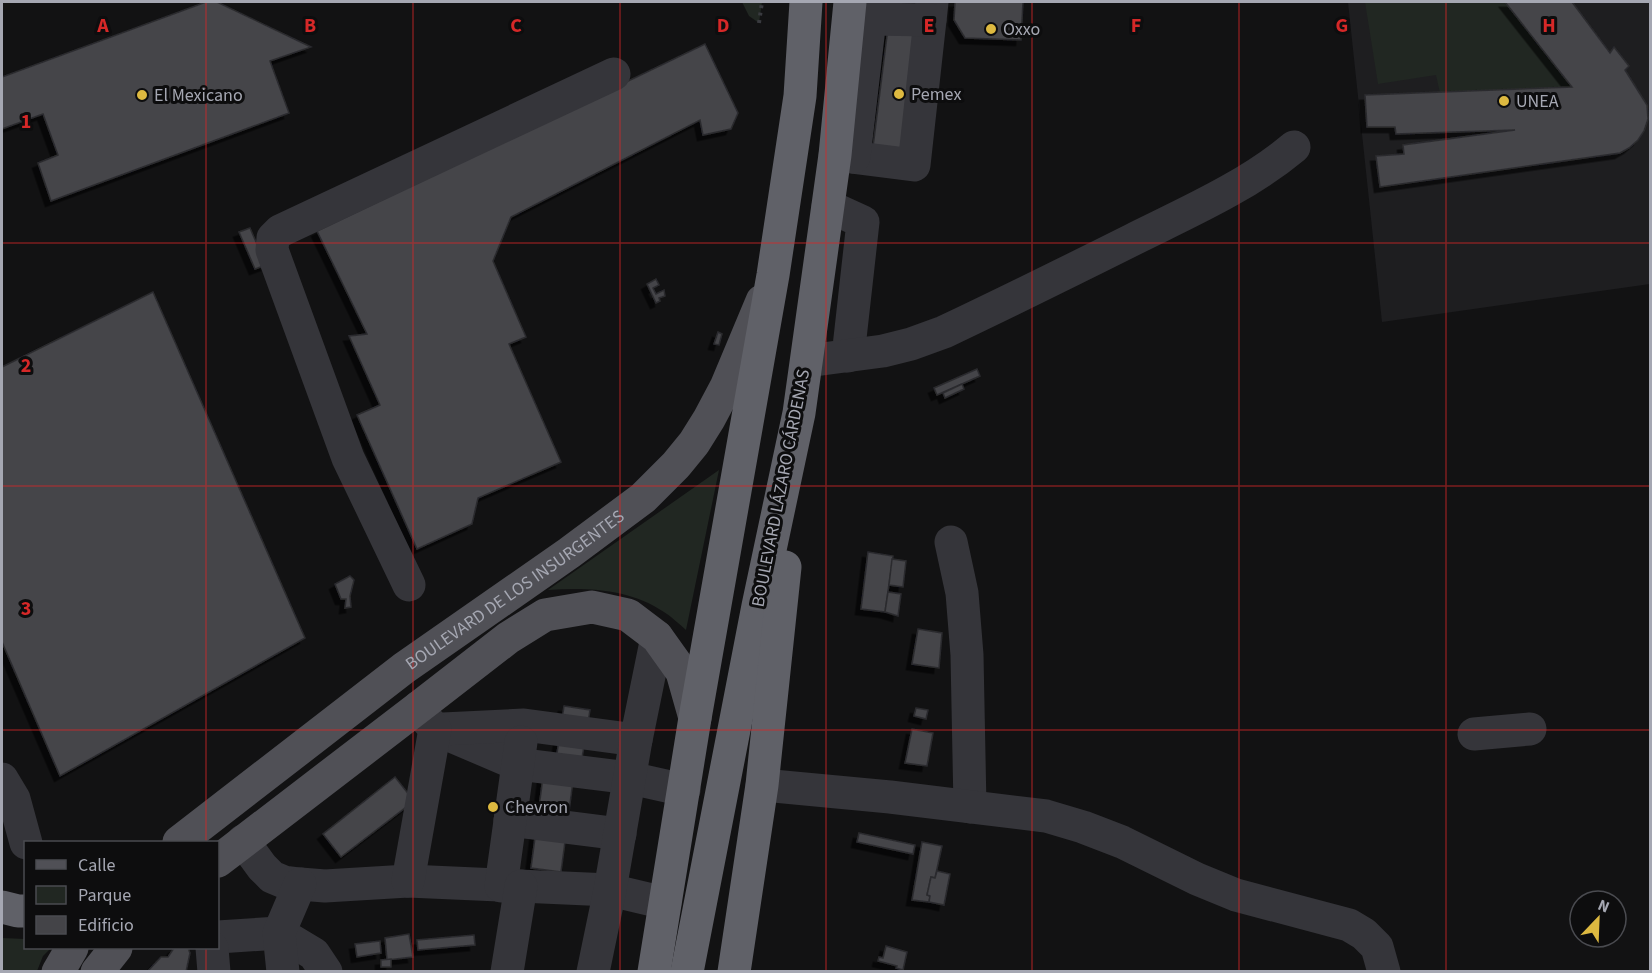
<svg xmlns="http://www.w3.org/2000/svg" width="1652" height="973" viewBox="0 0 1652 973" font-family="'Source Sans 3',sans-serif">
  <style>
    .built { fill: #1e1e20 }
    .green { fill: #212722 }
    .building { fill: #444448; stroke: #2c2c2f; stroke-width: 1.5; filter: url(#shadow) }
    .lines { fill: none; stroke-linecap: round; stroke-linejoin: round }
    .path { stroke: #393a3f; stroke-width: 4; stroke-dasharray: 3 4.5; stroke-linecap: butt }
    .minor { stroke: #35353a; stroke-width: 33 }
    .major { stroke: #505056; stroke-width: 33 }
    .highway { stroke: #606168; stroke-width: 33 }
    .grid { fill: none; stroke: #d62828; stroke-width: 1.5; stroke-opacity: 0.55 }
    .poi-dot { fill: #ddb940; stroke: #0d0d0e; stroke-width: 2 }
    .labels { text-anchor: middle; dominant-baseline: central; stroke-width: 6; stroke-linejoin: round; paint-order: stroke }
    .poi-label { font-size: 18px; fill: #a5a7b2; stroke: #0d0d0e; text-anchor: start }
    .street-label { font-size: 18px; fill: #a5a7b2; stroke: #0d0d0e }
    .grid-label { font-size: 20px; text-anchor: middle; font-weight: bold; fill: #d62828; stroke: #0d0d0e; stroke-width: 6; stroke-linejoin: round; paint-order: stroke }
  </style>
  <defs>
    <filter id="shadow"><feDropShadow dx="-5.5" dy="5.5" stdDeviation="0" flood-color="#0009"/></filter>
  </defs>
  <rect width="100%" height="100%" fill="#121213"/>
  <path class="built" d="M1348 2H1650V284L1382 322Z"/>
  <g class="green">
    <path d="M742 2H762L759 23 749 16Z"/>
    <path d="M1365 2H1505L1572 87 1440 93 1436 75 1378 84Z"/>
    <path d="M719 470 686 630C679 624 672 617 664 612 631 589 586 587 548 590Z"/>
    <path d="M2 938 25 939 26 948H51L43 956 37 971H2Z"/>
  </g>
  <g class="building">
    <path d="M206 2H217L311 47 270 61 289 113 51 201 38 163 58 155 43 114 2 129V77Z"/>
    <path d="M955 2H1023L1021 40 965 38 954 20Z"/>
    <path d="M1505 2H1572L1610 53 1614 47 1629 66 1625 70 1647 105 1648 119 1644 131 1638 140 1629 148 1620 153 1380 187 1376 156 1404 154 1403 145 1515 130 1396 134 1395 127H1367L1365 95 1572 87Z"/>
    <path d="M888 28 926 33 911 159 872 155Z"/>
    <path d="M705 44 738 113 731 129 703 135 700 120 511 217 493 261 526 337 509 344 561 462 478 498 472 524 417 549 357 415 380 405 349 336 367 334 317 231Z"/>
    <path d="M250 228 266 265 255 269 239 232Z"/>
    <path d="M656 279 659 285 653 288 656 294 664 290 665 296 659 298 660 301 656 303 647 284Z"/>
    <path d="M153 292 305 638 60 776 2 642V367Z"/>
    <path d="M718 332 722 334 719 345 714 344Z"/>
    <path d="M977 369 980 376 937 395 934 388Z"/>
    <path d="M962 384 964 389 945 398 943 393Z"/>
    <path d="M868 552 893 556 885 612 861 609Z"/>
    <path d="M892 559 906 561 903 587 889 585Z"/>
    <path d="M350 576 354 580 350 596 351 607 345 608 346 599H341L335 584Z"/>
    <path d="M888 592 901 594 898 616 885 612Z"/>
    <path d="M918 629 942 633 939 668 912 664Z"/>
    <path d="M564 706 590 710 581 764 556 760Z"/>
    <path d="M916 708 928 710 926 719 914 716Z"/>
    <path d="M912 729 933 733 927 766 905 763Z"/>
    <path d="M395 777 414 801 341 857 323 834Z"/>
    <path d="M543 777 573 781 561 872 531 868Z"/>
    <path d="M859 833 915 845 913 854 857 842Z"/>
    <path d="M922 842 942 846 935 878 931 877 927 895 930 896 929 902 912 900Z"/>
    <path d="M937 871 950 874 944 905 929 902 930 896 927 895 931 877 935 878Z"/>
    <path d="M409 934 413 957 387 960 385 938Z"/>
    <path d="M474 935 475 945 418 950 417 940Z"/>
    <path d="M380 941 381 953 357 957 355 944Z"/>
    <path d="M886 946 907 952 903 970 896 968 897 966 878 961 879 957 883 958Z"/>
    <path d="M174 948H188L190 953 186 972H147L161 957H168Z"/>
    <path d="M391 959V967H381V960Z"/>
  </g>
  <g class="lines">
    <path class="path" d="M759 23 762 2"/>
    <g class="minor">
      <path d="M835 155 914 165 932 2"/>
      <path d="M854 157 870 19 930 20"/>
      <path d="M828 206 863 222 848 356"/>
      <path d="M807 361 883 351 911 344 944 332C1007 302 1070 271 1132 240 1188 212 1246 187 1294 147"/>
      <path d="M951 542 962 593 967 655 970 807"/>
      <path d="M409 585 348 458 272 250 273 238 280 231 614 74"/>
      <path d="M419 707 428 721 435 729 517 764 630 778 684 790"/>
      <path d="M443 729 524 725 636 740"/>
      <path d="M1474 734 1530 729"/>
      <path d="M2 779 14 799 26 843"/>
      <path d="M762 785 890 797 1046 816 1083 827 1122 842 1197 879 1236 895 1349 925 1364 934 1377 947 1384 972"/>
      <path d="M510 820 620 834"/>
      <path d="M243 841 262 867 272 877 284 882 300 884 325 886 408 881 610 890 665 903"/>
      <path d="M408 881 435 729"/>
      <path d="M501 886 521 742"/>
      <path d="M218 937 279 933 314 954 326 972"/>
      <path d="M212 948 214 972"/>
      <path d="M283 972 279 933 300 884"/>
      <path d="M507 972 521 886"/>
      <path d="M593 972 610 890 636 740 657 637"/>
    </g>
    <g class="major">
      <path id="s1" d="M179 842 404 668 569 553 643 498 676 465 694 443 709 419 726 387 762 301"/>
      <path d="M218 861 419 707 508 638 545 615 592 607 628 615 657 637 682 672 695 718"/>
      <path d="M58 972 72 948"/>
      <path d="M97 972 116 948"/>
    </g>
    <g class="highway">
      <path d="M2 907 18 911H26"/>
      <path d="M654 972 695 718 773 275 800 96 806 2"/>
      <path d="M687 972 758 606 799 413 835 155 850 2"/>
      <path d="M734 972 762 785 785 567"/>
    </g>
  </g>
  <path class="grid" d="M206 2V842M413 2V972M620 2V972M826 2V972M1032 2V972M1239 2V972M1446 2V972M2 243H1650M2 486H1650M2 730H1650M206 948V972"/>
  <g class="poi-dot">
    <circle cx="991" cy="29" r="6"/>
    <circle cx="899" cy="94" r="6"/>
    <circle cx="142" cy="95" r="6"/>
    <circle cx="1504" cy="101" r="6"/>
    <circle cx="493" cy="807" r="6"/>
  </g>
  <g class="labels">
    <g class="poi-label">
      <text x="1003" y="29">Oxxo</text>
      <text x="911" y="94">Pemex</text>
      <text x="154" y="95">El Mexicano</text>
      <text x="1516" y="101">UNEA</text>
      <text x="505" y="807">Chevron</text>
    </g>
    <g class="street-label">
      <text transform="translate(781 488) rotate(-79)">BOULEVARD LÁZARO CÁRDENAS</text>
      <text stroke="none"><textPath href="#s1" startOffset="420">BOULEVARD DE LOS INSURGENTES</textPath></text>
    </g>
  </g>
  <g class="grid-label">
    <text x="103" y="32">A</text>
    <text x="310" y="32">B</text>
    <text x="516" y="32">C</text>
    <text x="723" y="32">D</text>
    <text x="929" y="32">E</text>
    <text x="1136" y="32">F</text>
    <text x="1342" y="32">G</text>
    <text x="1549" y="32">H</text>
    <text x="26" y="128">1</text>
    <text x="26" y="372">2</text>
    <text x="26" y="615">3</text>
  </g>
  <rect width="1652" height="973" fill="none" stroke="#a5a7b2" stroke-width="6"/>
  <rect x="24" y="841" width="195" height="108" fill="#0d0d0e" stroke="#4a4b50" stroke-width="1.5"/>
  <rect x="36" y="860" width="30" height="9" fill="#505056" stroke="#4a4b50" stroke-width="1.5"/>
  <text x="78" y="871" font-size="18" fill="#a5a7b2">Calle</text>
  <rect x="36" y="886" width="30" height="18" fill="#212722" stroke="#4a4b50" stroke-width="1.5"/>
  <text x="78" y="901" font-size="18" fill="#a5a7b2">Parque</text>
  <rect x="36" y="916" width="30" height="18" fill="#444448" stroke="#4a4b50" stroke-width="1.5"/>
  <text x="78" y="931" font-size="18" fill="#a5a7b2">Edificio</text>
  <g transform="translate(1598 919) rotate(23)"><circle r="28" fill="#0d0d0e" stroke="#4a4b50" stroke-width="1.5"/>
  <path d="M0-4.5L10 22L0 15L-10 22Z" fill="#ddb940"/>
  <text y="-9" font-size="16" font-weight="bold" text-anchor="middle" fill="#a5a7b2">N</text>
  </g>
</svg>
